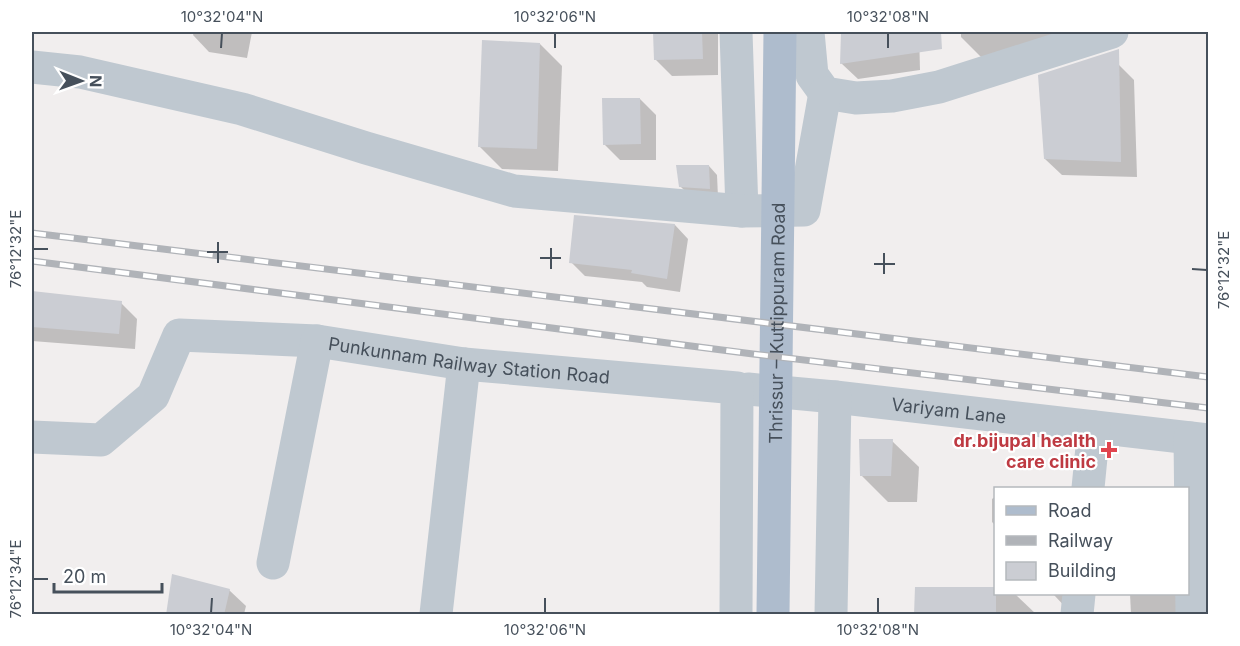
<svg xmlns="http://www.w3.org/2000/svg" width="1240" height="646" viewBox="0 0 1240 646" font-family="Inter,sans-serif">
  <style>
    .shadow { fill: #0003 }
    .building { fill: #cbcdd3 }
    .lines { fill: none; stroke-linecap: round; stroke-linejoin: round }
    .minor { stroke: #bfc8d0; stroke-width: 33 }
    .major { stroke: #aebccd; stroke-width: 33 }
    .rail-casing { stroke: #b0b3b8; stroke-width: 7 }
    .rail { stroke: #fff; stroke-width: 4.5; stroke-dasharray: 14; stroke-linecap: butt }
    .ticks { fill: none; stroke: #46505b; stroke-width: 2 }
    .health-dot { fill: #e0444e; stroke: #fff; stroke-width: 2 }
    .labels { text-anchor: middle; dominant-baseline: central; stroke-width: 4.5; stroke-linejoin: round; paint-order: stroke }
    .street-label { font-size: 18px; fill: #46505b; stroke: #fff }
    .health-label { font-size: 18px; font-weight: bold; fill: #be3a42; stroke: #fff; text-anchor: end }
    .neatline { fill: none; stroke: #46505b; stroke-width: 2 }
    .ticks-label { font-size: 15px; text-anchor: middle; fill: #46505b }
  </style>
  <rect width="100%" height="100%" fill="#f1eeee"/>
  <g class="shadow">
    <path d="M194 32H252L247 58 209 52 193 35Z"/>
    <path d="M655 32H718V75L672 76 655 59Z"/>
    <path d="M843 32H919L920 70 858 79 841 63Z"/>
    <path d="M961 32H1100L983 59 961 37Z"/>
    <path d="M540 44 562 66 558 171 502 169 480 147Z"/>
    <path d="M1118 64 1134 80 1137 177 1062 175 1045 159Z"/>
    <path d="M640 99 656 115V160H620L604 144Z"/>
    <path d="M709 166 717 175 718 197 688 194 680 186Z"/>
    <path d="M675 225 688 239 680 292 647 287 642 282 585 276 571 262Z"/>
    <path d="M32 293 121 303 137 319 135 349 32 341Z"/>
    <path d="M892 441 919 467 917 502H888L861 475Z"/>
    <path d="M996 496V526L992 522V499Z"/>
    <path d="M229 590 246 606 244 614H168Z"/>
    <path d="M996 594H1015L1036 614H916Z"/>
    <path d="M1053 594H1084L1072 614Z"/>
    <path d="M1130 594H1188L1189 614H1131Z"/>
  </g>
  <g class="building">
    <path d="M653 32H702L703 59 654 60Z"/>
    <path d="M841 32H941L942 49 840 64Z"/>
    <path d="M482 40 540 43 537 149 478 147Z"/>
    <path d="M1119 49 1121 162 1044 159 1038 75Z"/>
    <path d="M602 98H640L641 144 603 145Z"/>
    <path d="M676 165H709L710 189 679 187Z"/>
    <path d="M574 215 675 224 667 279 631 273 632 270 569 263Z"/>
    <path d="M32 291 122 301 119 334 32 327Z"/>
    <path d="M859 439H893L891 476H860Z"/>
    <path d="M172 574 230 589 224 615H166Z"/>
    <path d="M915 587H996V615H914Z"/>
  </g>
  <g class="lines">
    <g class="minor">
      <path d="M736 32 742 211"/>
      <path d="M808 32 812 75 825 93 856 98 892 96 939 87 1112 32"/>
      <path d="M32 67 80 72 242 109 366 148 514 191 742 211 804 210 825 93"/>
      <path id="s1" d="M748 389 835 397 1208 440"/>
      <path id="s2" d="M32 437 101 440 153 396 179 335 317 341 464 364 737 388 736 614"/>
      <path d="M1190 438 1192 614"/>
      <path d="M1088 488 1094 427"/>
      <path d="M273 563 317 341"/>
      <path d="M436 614 464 364"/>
      <path d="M831 614 835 397"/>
      <path d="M1077 614 1079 594"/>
    </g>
    <path class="major" id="s3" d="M773 614 780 32"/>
    <defs>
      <g id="rail">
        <path d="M32 233 1208 377"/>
        <path d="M32 261 753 354 1208 408"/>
      </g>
    </defs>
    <use href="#rail" class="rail-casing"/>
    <use href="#rail" class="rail"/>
  </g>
  <path class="ticks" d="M221 48 222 33M555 48V33M888 48V33M33 249H48M207 252H228M540 258H561M218 263V242M874 264H895M551 269V248M1192 269 1207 270M884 274V253M33 579H48M211 613 212 598M545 613V598M878 613V598"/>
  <path class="health-dot" d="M1106 441h6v6h6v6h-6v6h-6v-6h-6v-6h6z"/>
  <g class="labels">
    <g class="street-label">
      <text stroke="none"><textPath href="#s3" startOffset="291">Thrissur – Kuttippuram Road</textPath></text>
      <text stroke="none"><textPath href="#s2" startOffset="495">Punkunnam Railway Station Road</textPath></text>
      <text stroke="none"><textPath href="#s1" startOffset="202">Variyam Lane</textPath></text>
    </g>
    <g class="health-label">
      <text x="1096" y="440">dr.bijupal health<tspan x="1096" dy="21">care clinic</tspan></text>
    </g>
  </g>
  <rect width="1240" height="646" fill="none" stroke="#ffffff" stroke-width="66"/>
  <rect x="994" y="487" width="195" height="108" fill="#ffffff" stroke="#b5b9bd" stroke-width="1.5"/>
  <rect x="1006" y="506" width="30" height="9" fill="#aebccd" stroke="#b5b9bd" stroke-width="1.5"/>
  <text x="1048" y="517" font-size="18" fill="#46505b">Road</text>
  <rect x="1006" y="536" width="30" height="9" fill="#b0b3b8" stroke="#b5b9bd" stroke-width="1.5"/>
  <text x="1048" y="547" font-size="18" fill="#46505b">Railway</text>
  <rect x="1006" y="562" width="30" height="18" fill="#cbcdd3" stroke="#b5b9bd" stroke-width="1.5"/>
  <text x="1048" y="577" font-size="18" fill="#46505b">Building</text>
  <g transform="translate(81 81) rotate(91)" stroke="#ffffff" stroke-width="4.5" paint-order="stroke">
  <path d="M0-4.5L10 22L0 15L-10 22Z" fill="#46505b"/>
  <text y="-9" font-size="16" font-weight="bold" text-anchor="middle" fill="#46505b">N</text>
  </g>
  <path d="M54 583v9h108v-9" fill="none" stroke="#46505b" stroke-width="3"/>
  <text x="63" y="583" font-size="18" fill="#46505b" stroke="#ffffff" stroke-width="4.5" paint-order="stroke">20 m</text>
  <rect x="33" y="33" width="1174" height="580" class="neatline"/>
  <g class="ticks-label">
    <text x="222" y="22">10°32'04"N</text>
    <text x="555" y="22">10°32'06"N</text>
    <text x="888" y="22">10°32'08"N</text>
    <text transform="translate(16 249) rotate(-90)" y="5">76°12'32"E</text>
    <text transform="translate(1224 270) rotate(-90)" y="5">76°12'32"E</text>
    <text transform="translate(16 579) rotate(-90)" y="5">76°12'34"E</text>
    <text x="211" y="635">10°32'04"N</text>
    <text x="545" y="635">10°32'06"N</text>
    <text x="878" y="635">10°32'08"N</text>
  </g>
</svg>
